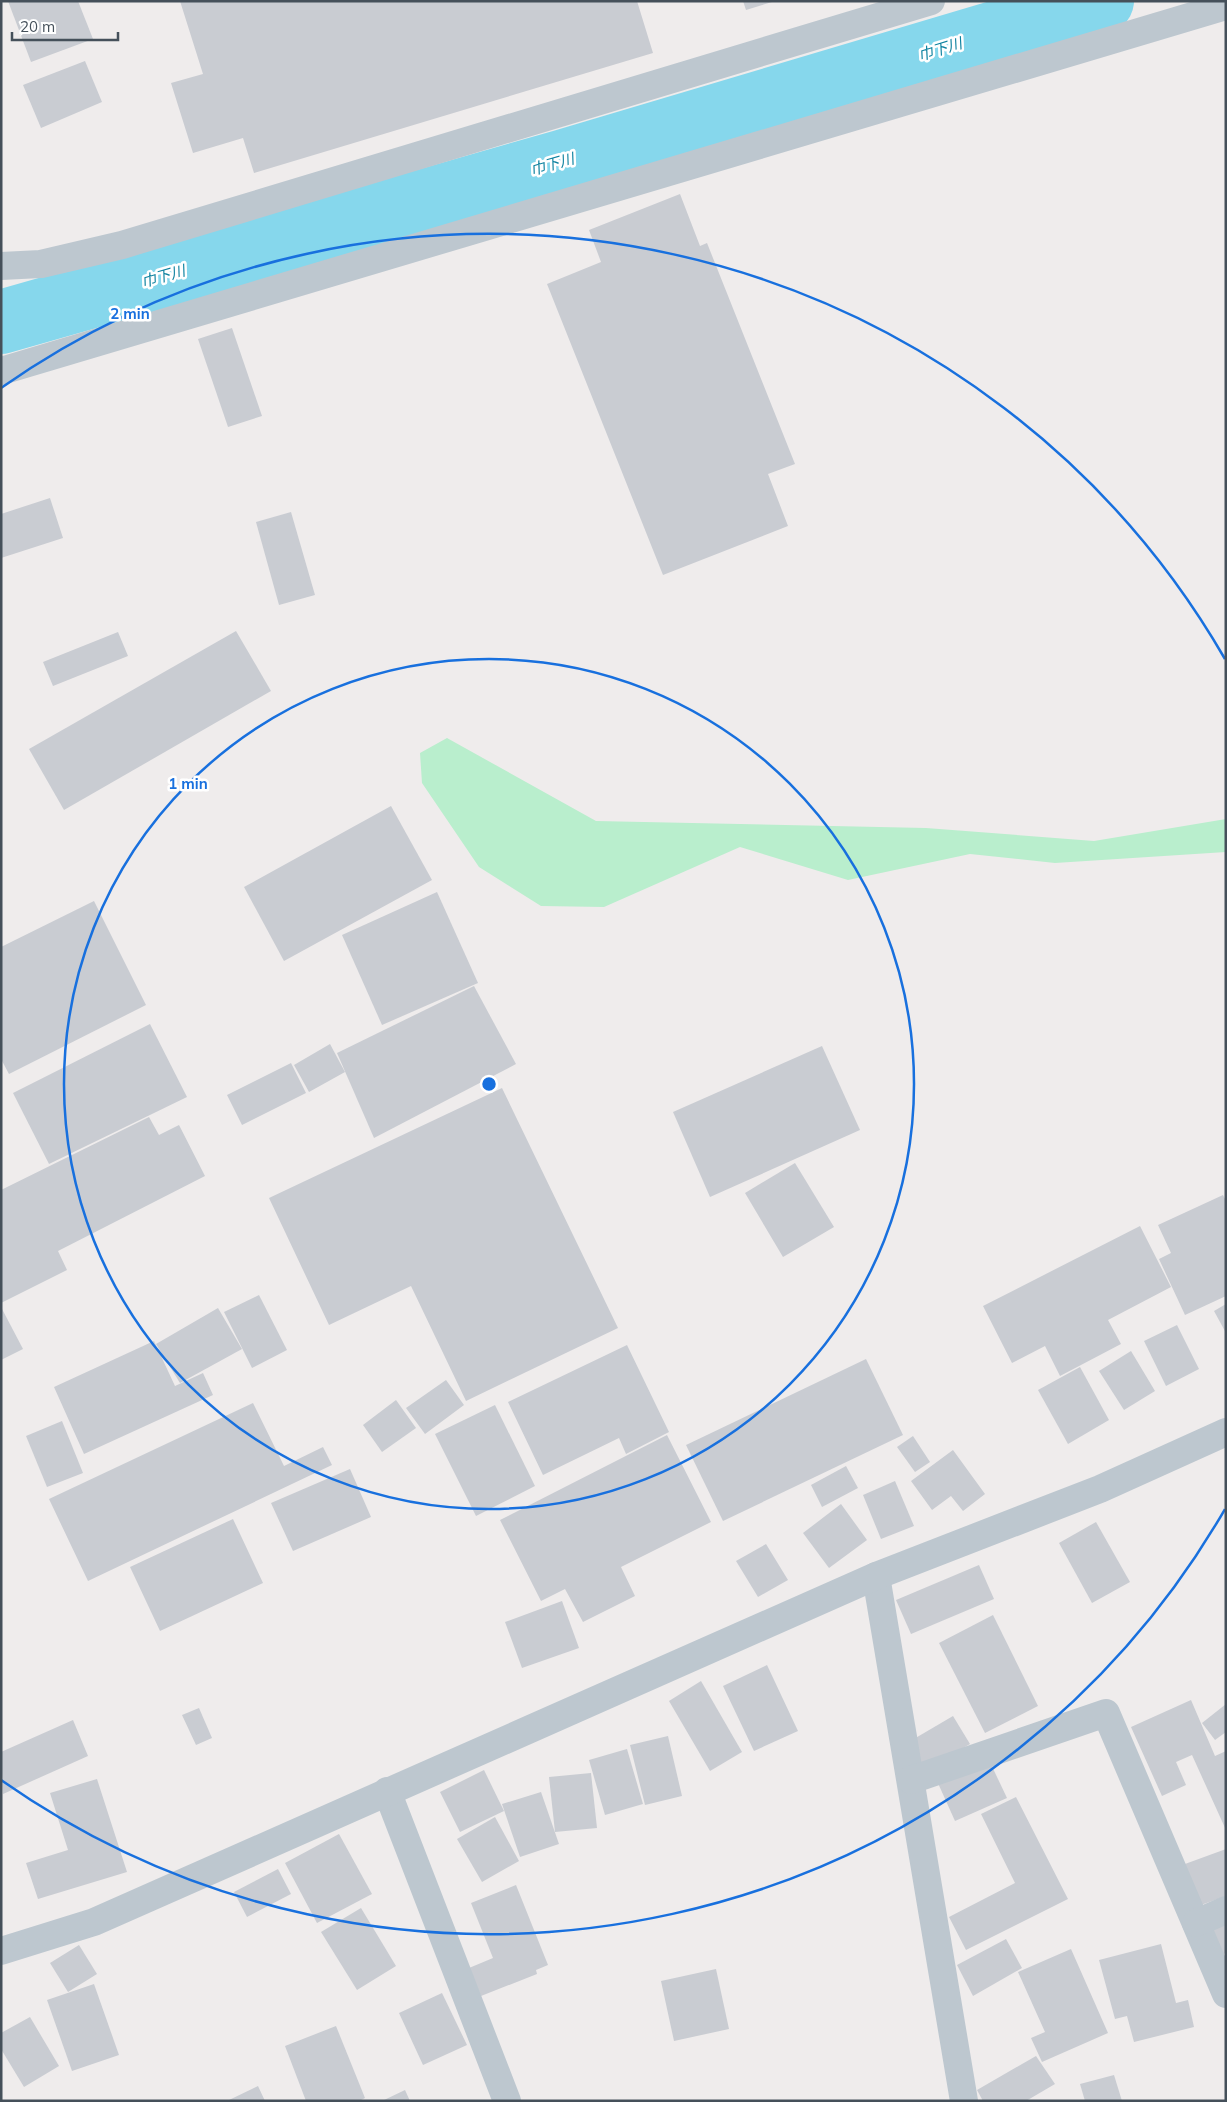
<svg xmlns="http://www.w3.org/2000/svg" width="1227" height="2102" viewBox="0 0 1227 2102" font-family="Mulish,'Noto Sans JP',sans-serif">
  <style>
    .green { fill: #b9eecd }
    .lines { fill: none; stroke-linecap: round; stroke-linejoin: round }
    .river { stroke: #86d7ec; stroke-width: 64 }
    .building { fill: #c9ccd2 }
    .minor { stroke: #bdc7cf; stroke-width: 28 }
    .ring { fill: none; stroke: #1870de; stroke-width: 2.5 }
    .labels { text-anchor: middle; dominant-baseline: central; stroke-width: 5; stroke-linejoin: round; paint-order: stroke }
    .water-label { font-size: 15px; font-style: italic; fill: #0c819f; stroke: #fff }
    .centre { fill: #1870de; stroke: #fff; stroke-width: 2.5 }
    .ring-label { font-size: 15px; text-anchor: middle; font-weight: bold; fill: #1870de; stroke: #fff; stroke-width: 5; stroke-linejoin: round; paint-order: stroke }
  </style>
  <rect width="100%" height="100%" fill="#efecec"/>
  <path class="green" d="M447 738 596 821 926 828 1094 841 1226 819V852L1055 863 970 854 848 880 740 847 604 907 541 906 479 867 422 783 420 753Z"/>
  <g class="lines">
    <path class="river" d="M1 322 561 162 1102 1"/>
  </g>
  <g class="building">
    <path d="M8 1H78L93 39 31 62Z"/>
    <path d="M180 1H637L653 53 254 173 243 138 193 153 171 83 203 74Z"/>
    <path d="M743 1H772V2L746 10Z"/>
    <path d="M85 61 102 102 41 128 23 85Z"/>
    <path d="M680 194 700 246 707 243 795 464 768 474 788 526 663 575 547 284 601 262 589 230Z"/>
    <path d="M232 328 262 416 228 427 198 339Z"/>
    <path d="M50 498 63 538 1 558V514Z"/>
    <path d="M291 512 315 595 279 605 256 522Z"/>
    <path d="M236 631 271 691 64 810 29 749Z"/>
    <path d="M118 632 128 656 53 686 43 662Z"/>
    <path d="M391 806 432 880 284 961 244 887Z"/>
    <path d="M437 892 478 983 382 1025 342 935Z"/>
    <path d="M94 901 146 1005 9 1074 1 1059V947Z"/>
    <path d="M474 986 516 1064 374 1138 337 1053Z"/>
    <path d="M150 1024 187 1097 49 1164 13 1093Z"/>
    <path d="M330 1044 345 1072 309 1092 294 1065Z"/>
    <path d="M822 1046 860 1130 710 1197 673 1112Z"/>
    <path d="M291 1063 306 1093 242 1125 227 1095Z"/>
    <path d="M502 1088 618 1328 466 1401 411 1286 329 1325 269 1198Z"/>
    <path d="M149 1117 159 1135 179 1125 205 1176 58 1251 67 1270 1 1303V1190Z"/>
    <path d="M795 1163 834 1227 783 1257 745 1193Z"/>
    <path d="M1223 1195 1226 1201V1296L1185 1315 1159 1259 1171 1253 1158 1225Z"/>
    <path d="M1140 1226 1171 1287 1108 1320 1121 1344 1060 1376 1045 1346 1012 1363 983 1306Z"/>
    <path d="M259 1295 287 1350 252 1368 224 1312Z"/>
    <path d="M1226 1304V1333L1214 1311Z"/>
    <path d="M1 1307 23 1349 1 1360Z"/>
    <path d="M218 1308 242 1349 180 1383 156 1344Z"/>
    <path d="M1177 1325 1199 1369 1166 1386 1144 1341Z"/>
    <path d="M154 1341 175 1386 203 1373 213 1395 84 1454 54 1387Z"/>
    <path d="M627 1345 669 1432 626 1454 619 1438 543 1475 508 1402Z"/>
    <path d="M1131 1351 1155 1391 1124 1410 1099 1371Z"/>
    <path d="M866 1359 903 1435 723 1521 686 1445Z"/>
    <path d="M1080 1367 1109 1420 1068 1444 1038 1390Z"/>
    <path d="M446 1380 464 1405 425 1434 406 1408Z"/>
    <path d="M396 1400 416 1428 382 1452 363 1425Z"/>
    <path d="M253 1403 284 1466 323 1447 332 1465 88 1581 49 1499Z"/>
    <path d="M495 1405 535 1486 476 1516 435 1434Z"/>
    <path d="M62 1421 83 1473 47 1487 26 1436Z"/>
    <path d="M667 1435 711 1522 621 1567 635 1596 583 1622 565 1589 541 1601 500 1520Z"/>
    <path d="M913 1436 930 1462 915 1472 897 1447Z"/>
    <path d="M953 1450 985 1494 963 1511 951 1496 932 1510 911 1481Z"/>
    <path d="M846 1466 858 1488 822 1507 811 1485Z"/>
    <path d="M350 1469 371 1517 293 1551 271 1503Z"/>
    <path d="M895 1481 914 1526 881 1539 863 1495Z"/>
    <path d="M841 1504 867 1540 829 1568 803 1533Z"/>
    <path d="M233 1519 263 1583 160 1631 130 1567Z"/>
    <path d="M1096 1522 1130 1582 1092 1603 1059 1543Z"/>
    <path d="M766 1544 788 1580 758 1597 736 1561Z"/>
    <path d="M979 1565 994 1599 911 1634 896 1600Z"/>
    <path d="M562 1601 579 1648 522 1668 505 1622Z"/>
    <path d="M993 1615 1038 1706 985 1733 939 1643Z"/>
    <path d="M767 1665 798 1731 754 1751 723 1686Z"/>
    <path d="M701 1681 742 1752 710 1771 669 1701Z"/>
    <path d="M1191 1700 1215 1756 1226 1751V1830L1192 1755 1176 1762 1186 1785 1162 1796 1131 1727Z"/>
    <path d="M1226 1704V1732L1215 1740 1202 1723Z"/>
    <path d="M199 1708 212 1738 196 1745 182 1715Z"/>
    <path d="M953 1716 970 1744 924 1771 907 1743Z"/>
    <path d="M73 1720 88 1756 3 1794 1 1752Z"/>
    <path d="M668 1736 682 1796 645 1805 630 1745Z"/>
    <path d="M627 1749 643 1804 605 1815 589 1760Z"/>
    <path d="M988 1758 1007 1798 955 1821 937 1781Z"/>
    <path d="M484 1770 504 1811 460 1832 440 1792Z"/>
    <path d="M591 1773 597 1828 555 1832 549 1777Z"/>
    <path d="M97 1779 127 1872 38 1899 26 1863 68 1850 50 1793Z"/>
    <path d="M541 1792 559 1844 520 1857 502 1804Z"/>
    <path d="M1016 1797 1068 1899 966 1950 949 1917 1015 1883 981 1814Z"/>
    <path d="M495 1817 519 1861 482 1882 457 1839Z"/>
    <path d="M339 1834 372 1894 317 1923 285 1863Z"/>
    <path d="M1226 1849V1896L1201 1905 1185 1864Z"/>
    <path d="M278 1869 291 1894 247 1917 234 1892Z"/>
    <path d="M516 1885 548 1965 536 1970 537 1974 481 1996 469 1968 493 1958 471 1903Z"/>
    <path d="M361 1908 396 1966 357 1990 321 1932Z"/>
    <path d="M1226 1915V1953L1221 1955 1206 1924Z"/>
    <path d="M1006 1939 1022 1968 973 1996 957 1965Z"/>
    <path d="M1161 1944 1176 2003 1188 2000 1194 2027 1134 2042 1127 2016 1115 2019 1099 1960Z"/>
    <path d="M79 1945 97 1974 68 1992 50 1963Z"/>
    <path d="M1071 1949 1108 2033 1042 2062 1031 2038 1045 2032 1018 1972Z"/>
    <path d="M716 1969 729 2029 674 2041 661 1981Z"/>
    <path d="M94 1984 119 2055 72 2071 47 2000Z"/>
    <path d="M442 1993 467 2045 423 2065 399 2013Z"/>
    <path d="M30 2017 59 2066 24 2087 1 2049V2033Z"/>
    <path d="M336 2026 365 2098 359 2101H306L285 2046Z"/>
    <path d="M1036 2056 1055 2084 1026 2101H983L977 2090Z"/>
    <path d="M1114 2075 1122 2101H1085L1080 2084Z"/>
    <path d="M258 2086 265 2101H227Z"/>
    <path d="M405 2090 410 2101H382Z"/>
  </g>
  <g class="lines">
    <g class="minor">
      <path d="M1 266 41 264 122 245 931 1"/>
      <path d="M1 371 1226 6"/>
      <path d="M876 1576 964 2101"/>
      <path d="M911 1780 1106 1713 1226 1994"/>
      <path d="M387 1791 507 2101"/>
      <path d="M1196 1923 1226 1910"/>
      <path d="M1 1951 94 1922 876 1576 1100 1489 1226 1432"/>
    </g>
  </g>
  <g class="ring">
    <circle cx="489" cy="1084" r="425"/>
    <path d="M1225 1509A850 850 0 0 1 1 1780M1 388A850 850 0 0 1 1225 659"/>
  </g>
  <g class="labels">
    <g class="water-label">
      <text transform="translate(940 49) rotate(-17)">巾下川</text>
      <text transform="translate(552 164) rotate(-16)">巾下川</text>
      <text transform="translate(163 276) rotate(-16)">巾下川</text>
    </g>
  </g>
  <circle cx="489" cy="1084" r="8" class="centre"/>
  <g class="ring-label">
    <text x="130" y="319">2 min</text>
    <text x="188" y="789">1 min</text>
  </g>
  <rect width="1227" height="2102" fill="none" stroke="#45505a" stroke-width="5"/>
  <path d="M12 32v8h106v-8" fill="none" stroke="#45505a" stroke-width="2.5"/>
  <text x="20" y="32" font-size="15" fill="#45505a" stroke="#ffffff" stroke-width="4" paint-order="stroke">20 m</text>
</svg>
